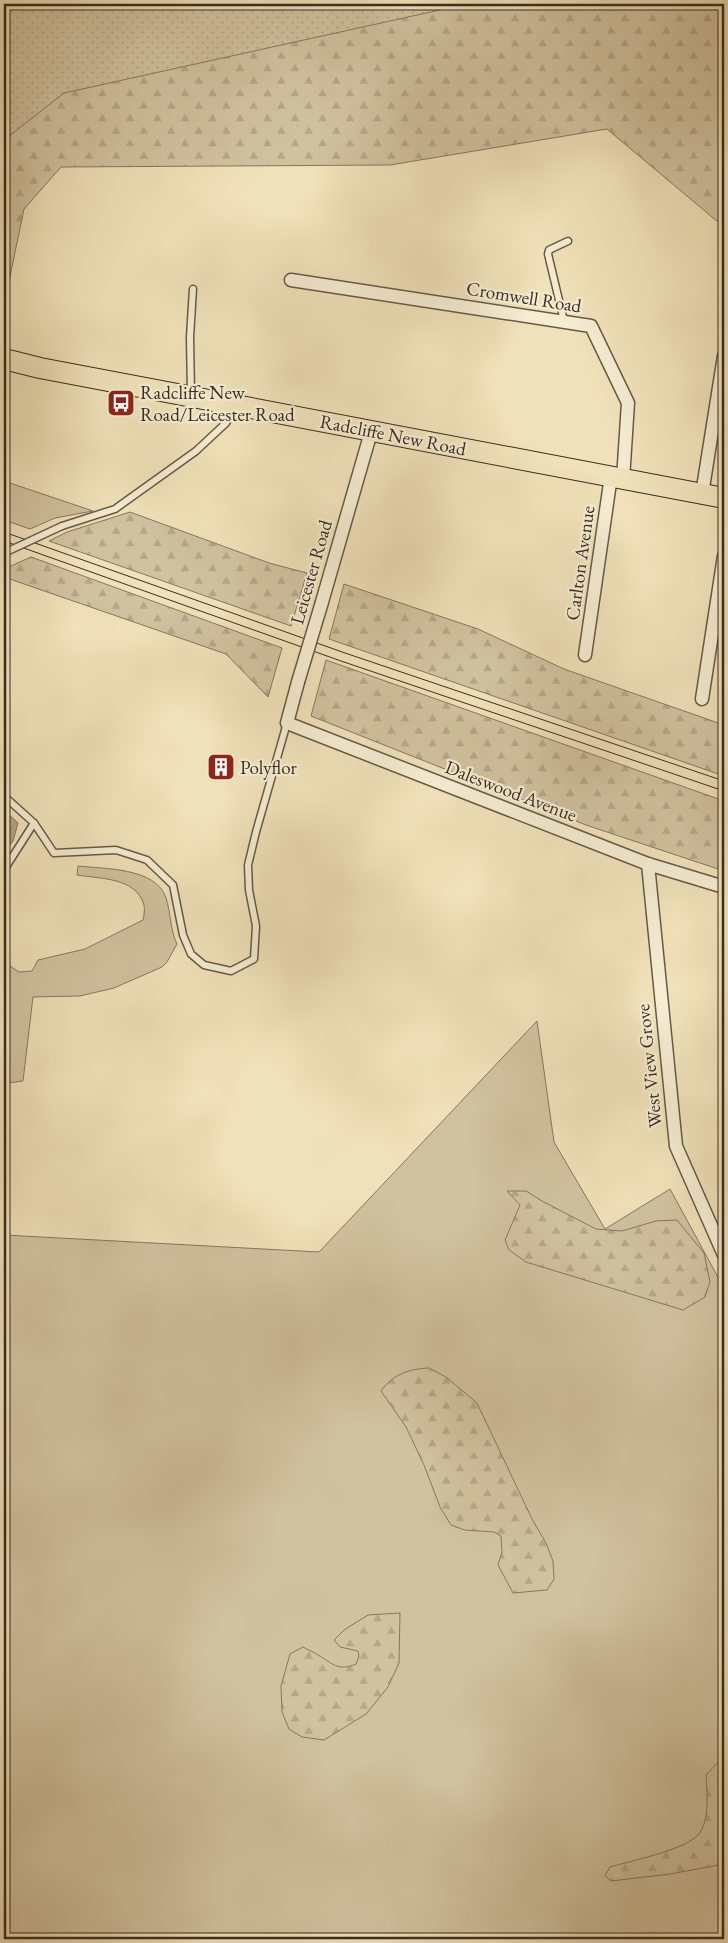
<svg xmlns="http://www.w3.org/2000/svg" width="728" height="1943" viewBox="0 0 728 1943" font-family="'EB Garamond',serif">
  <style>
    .grass { fill: #d0c29f; stroke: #84785f }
    .forest { fill: url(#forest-firs); stroke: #84785f }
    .park { fill: url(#park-dots); stroke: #84785f }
    .water { fill: url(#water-ripples); stroke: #81745c }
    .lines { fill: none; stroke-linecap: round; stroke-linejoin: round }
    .lane-casing { stroke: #665a46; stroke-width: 9 }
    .street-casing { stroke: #665a46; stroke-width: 15 }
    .primary-casing { stroke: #382d1f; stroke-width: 22 }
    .lane { stroke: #f5ecd2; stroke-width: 6 }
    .street { stroke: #f5ecd2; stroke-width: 12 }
    .primary { stroke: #efe1b9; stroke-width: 20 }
    .tram { stroke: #382d1f; stroke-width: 1 }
    .lane-bridge-casing { stroke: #665a46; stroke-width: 9; stroke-linecap: butt }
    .street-bridge-casing { stroke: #665a46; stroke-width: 15; stroke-linecap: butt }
    .lane-bridge { stroke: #f5ecd2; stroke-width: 6 }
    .street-bridge { stroke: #f5ecd2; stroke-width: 12 }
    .labels { text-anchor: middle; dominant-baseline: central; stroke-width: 4.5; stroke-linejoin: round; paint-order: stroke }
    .street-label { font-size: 19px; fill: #382d1f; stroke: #f5ecd2 }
    .poi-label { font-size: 19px; fill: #382d1f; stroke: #f5ecd2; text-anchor: start }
  </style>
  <defs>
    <pattern id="forest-firs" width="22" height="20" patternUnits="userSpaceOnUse" patternTransform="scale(1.25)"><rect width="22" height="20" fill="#d0c29f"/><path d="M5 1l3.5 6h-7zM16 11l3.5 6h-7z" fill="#b3a788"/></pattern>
    <pattern id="park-dots" width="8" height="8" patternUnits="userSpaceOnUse" patternTransform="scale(1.25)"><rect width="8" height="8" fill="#d0c29f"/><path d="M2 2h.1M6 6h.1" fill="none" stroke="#b3a788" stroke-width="1.8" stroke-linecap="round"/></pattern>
    <pattern id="water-ripples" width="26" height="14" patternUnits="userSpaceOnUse" patternTransform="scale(1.25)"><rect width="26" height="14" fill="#b1a485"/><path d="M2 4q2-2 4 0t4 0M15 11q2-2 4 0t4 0" fill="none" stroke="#91866c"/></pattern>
  </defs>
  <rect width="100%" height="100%" fill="#efe1b9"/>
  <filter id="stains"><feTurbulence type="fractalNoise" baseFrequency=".004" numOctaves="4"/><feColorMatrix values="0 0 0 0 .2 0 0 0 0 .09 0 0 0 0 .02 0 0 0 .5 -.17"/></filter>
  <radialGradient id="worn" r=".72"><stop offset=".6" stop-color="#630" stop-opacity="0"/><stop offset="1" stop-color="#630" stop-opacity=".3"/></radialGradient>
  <g class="grass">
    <path d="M4 481 93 511 55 518 30 529 4 520Z"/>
    <path d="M78 866C103 869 156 867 166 898 171 913 170 930 177 944L167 962 162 967 114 988 80 996 33 997 23 1081 8 1083 4 1184V962L19 972 32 971 38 960 85 949 143 920C144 916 145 909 144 905 136 877 100 879 77 875Z"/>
    <path d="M537 1021 554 1142 605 1229 670 1189 719 1279 724 1280V1939H4V1235L319 1252Z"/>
  </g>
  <g class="forest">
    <path d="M4 4H724V225L718 222 607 129 390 165 61 167 24 209 4 305Z"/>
    <path d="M130 512 269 563 307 573 291 626 49 541 67 532Z"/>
    <path d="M31 557 282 648 268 697 226 654 4 577V569Z"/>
    <path d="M344 584 478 629 564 669 724 725V776L329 639Z"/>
    <path d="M326 660 724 801V871L586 825 311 716Z"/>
    <path d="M507 1191H526L542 1201 596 1229 622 1231 656 1221 677 1220 704 1253 710 1282 705 1297 683 1310 526 1262 509 1250 505 1240 520 1205Z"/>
    <path d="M429 1368 446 1377 477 1403 532 1519 546 1543 553 1561 554 1579 547 1590 513 1593 498 1565 502 1552 501 1536 494 1532 465 1530 451 1525 440 1507 424 1465 406 1427 381 1391C393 1374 409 1369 429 1368Z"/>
    <path d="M400 1613 399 1663 388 1687 366 1714 324 1740 302 1737 289 1729 282 1712 281 1686 290 1654 303 1647C308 1650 314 1652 318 1655 332 1663 338 1672 356 1664L359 1656 358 1651 340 1647 334 1640 344 1630 368 1615Z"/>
    <path d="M720 1760H724V1864L670 1874 611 1881 605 1876 610 1867C631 1861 684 1850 698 1835 710 1822 707 1791 706 1775Z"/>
  </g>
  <path class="park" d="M47 4H467L64 93 4 140V10Z"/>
  <path class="water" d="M4 810 18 823 13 841 4 853Z"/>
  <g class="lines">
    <defs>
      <g id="lane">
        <path d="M564 321 548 254 549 250 568 241"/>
        <path d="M191 395 190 337 193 289"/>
        <path d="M62 526 115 509 196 451 226 423 233 408"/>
        <path d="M4 796 34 823 54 853 116 850 147 860 173 885 183 935 191 954 204 965 231 971 254 959 256 926 249 890 248 865 256 832 287 723"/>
        <path d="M4 870 34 823"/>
      </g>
      <g id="street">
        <path d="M291 280 591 326 628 403 623 479"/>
        <path d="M702 494 724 356"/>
        <path d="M322 602 371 432"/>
        <path d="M585 655 611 476"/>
        <path d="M298 682 287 723 648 864 724 887"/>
        <path d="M702 699 724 556"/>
        <path d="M648 864 676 1146 724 1255"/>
      </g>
      <path id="primary" d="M4 359 40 368 724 498"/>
    </defs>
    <use href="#lane" class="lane-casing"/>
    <use href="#street" class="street-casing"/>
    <use href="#primary" class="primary-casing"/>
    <use href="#lane" class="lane"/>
    <use href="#street" class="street"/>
    <use href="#primary" class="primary"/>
    <g class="tram">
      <path d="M4 532 345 653 724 781"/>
      <path d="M4 541 341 661 724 791"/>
    </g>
    <defs>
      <path id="lane-bridge" d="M4 553 62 526"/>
      <path id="street-bridge" d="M298 682 322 602"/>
    </defs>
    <use href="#lane-bridge" class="lane-bridge-casing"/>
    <use href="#street-bridge" class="street-bridge-casing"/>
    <use href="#lane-bridge" class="lane-bridge"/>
    <use href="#street-bridge" class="street-bridge"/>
  </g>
  <defs>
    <symbol id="bus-square" viewBox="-11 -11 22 22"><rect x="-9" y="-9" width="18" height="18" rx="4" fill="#8f2418" stroke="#f5ecd2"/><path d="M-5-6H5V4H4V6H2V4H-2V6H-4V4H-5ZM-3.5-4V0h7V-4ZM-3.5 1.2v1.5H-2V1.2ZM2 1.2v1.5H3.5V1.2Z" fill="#fff"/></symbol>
    <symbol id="building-square" viewBox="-11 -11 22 22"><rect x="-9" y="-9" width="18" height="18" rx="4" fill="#8f2418" stroke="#f5ecd2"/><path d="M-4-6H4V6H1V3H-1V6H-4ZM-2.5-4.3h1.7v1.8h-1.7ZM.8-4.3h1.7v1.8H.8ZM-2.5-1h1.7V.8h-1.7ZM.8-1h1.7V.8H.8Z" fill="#fff"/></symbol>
  </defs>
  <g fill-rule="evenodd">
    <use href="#bus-square" x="105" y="387" width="32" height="32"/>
    <use href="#building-square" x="205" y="751" width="32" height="32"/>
  </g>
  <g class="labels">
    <g class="street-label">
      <text transform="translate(524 297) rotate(9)">Cromwell Road</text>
      <text transform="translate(393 435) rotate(11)">Radcliffe New Road</text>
      <text transform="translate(580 563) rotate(-82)">Carlton Avenue</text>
      <text transform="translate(311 572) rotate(-74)">Leicester Road</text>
      <text transform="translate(511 791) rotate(21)">Daleswood Avenue</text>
      <text transform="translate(649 1066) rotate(-96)">West View Grove</text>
    </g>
    <g class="poi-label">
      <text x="140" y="392">Radcliffe New<tspan x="140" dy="22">Road/Leicester Road</tspan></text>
      <text x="240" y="767">Polyflor</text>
    </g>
  </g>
  <rect width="728" height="1943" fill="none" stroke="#efe1b9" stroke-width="20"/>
  <rect x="5" y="5" width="718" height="1933" fill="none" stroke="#382d1f" stroke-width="2.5"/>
  <rect x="10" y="10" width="708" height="1923" fill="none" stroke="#382d1f"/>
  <rect width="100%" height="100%" filter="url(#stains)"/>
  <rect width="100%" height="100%" fill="url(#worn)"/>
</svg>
